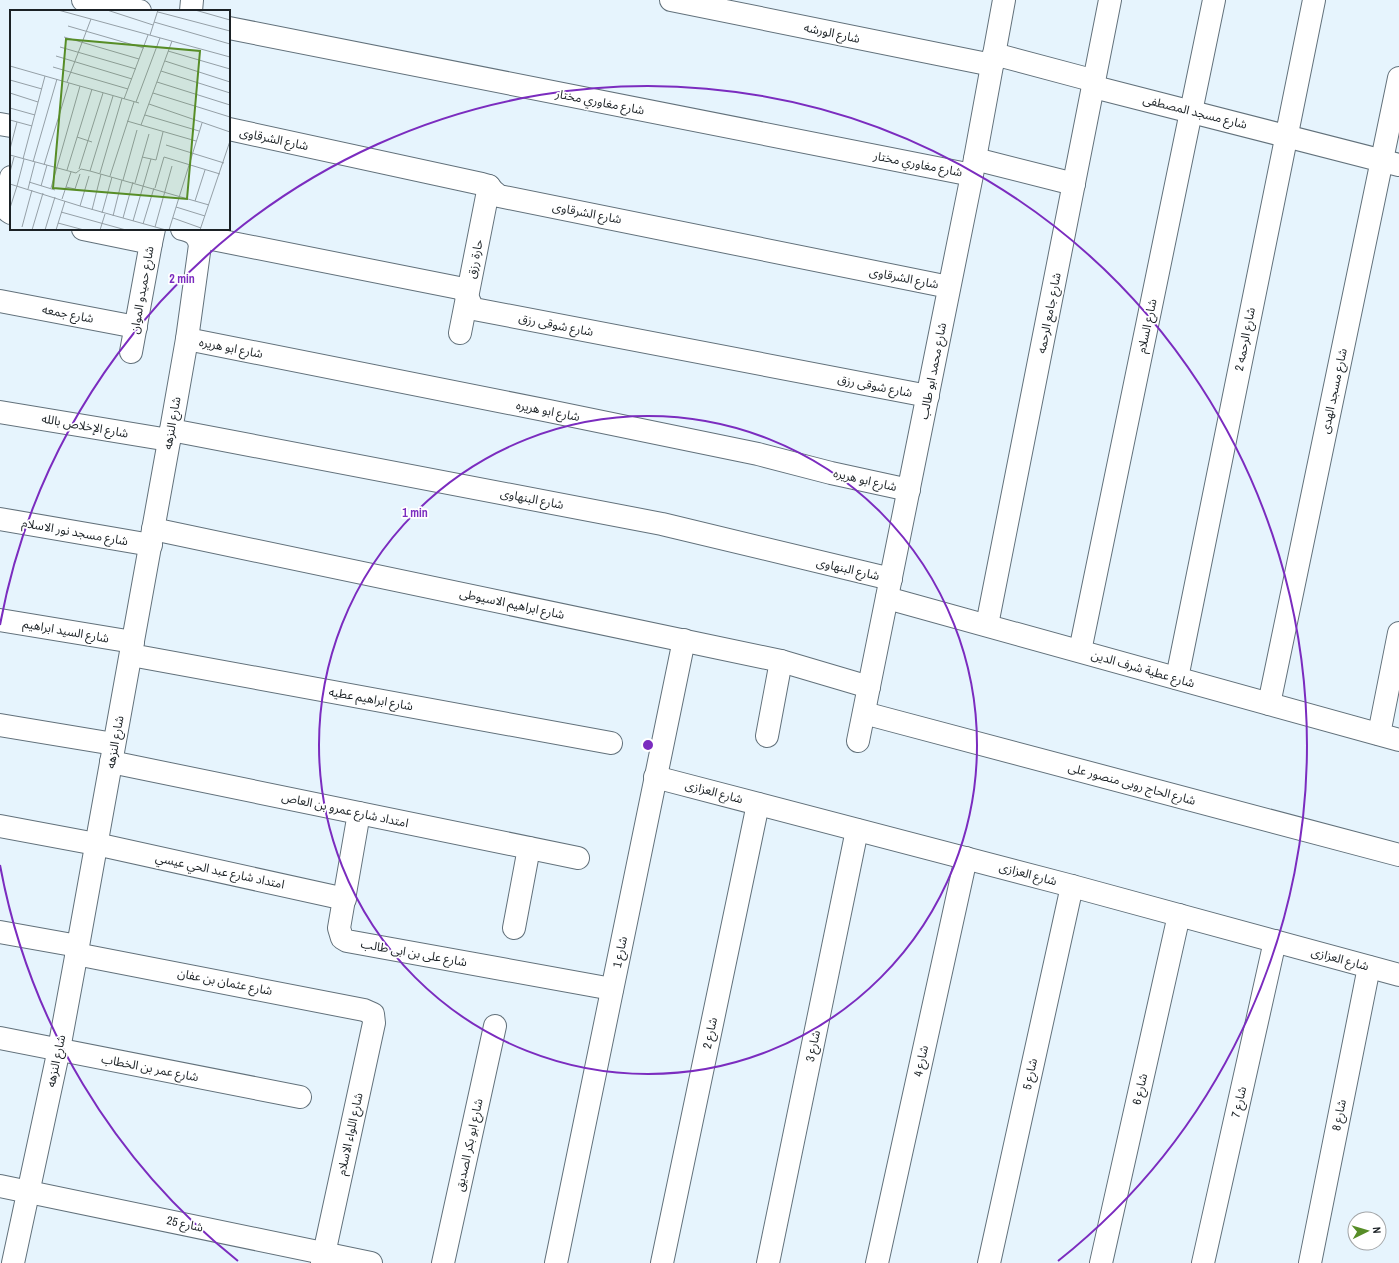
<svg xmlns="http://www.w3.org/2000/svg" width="1399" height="1263" viewBox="0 0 1399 1263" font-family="'Archivo Narrow','Noto Sans Arabic',sans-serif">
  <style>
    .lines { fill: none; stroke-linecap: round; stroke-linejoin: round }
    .street-casing { stroke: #62717b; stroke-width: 24 }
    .street { stroke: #fff; stroke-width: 22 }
    .ring { fill: none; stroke: #7b2cbf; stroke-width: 2 }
    .labels { text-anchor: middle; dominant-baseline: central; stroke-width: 3.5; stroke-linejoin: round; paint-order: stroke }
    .street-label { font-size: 12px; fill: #1b2125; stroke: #fff }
    .inset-road { fill: none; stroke: #95a0a7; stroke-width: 1 }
    .view { fill: #578d27; fill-opacity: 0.15; stroke: #578d27; stroke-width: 2 }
    .inset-edge { fill: none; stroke: #1b2125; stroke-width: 2 }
    .centre { fill: #7b2cbf; stroke: #fff; stroke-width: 2 }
    .ring-label { font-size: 12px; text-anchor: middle; font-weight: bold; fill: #7b2cbf; stroke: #fff; stroke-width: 3.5; stroke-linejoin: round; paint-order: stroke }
  </style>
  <rect width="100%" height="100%" fill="#e6f4fd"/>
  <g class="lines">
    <defs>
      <g id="street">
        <path d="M83 0 140 11"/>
        <path d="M671 0 992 65"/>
        <path d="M191 11 192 0"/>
        <path d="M229 28 972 175"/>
        <path d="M994 54 1084 78C1091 81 1096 86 1102 89L1399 165"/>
        <path d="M0 124 11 126"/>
        <path d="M229 129 482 184 489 186 493 191 499 196 949 287"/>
        <path d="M975 159 1074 184"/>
        <path d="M11 177 6 201 8 211 11 213"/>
        <path d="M83 229 151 243"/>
        <path d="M197 236 459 288C469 293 467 301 474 309L928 396"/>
        <path d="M0 301 136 327"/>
        <path d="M460 333 489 186"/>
        <path d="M187 339 549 411 758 454 831 473 909 490"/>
        <path d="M131 352 151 243 154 229"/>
        <path d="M0 412 169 440"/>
        <path d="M171 430 662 524 891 579"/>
        <path d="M0 519 151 545"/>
        <path d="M153 529 781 661 869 687"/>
        <path d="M887 598 1399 740"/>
        <path d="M0 620 133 642"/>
        <path d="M987 625 1110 0"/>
        <path d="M1080 651 1214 0"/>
        <path d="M131 655 611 743"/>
        <path d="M1177 678 1314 0"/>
        <path d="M1269 704 1399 78"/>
        <path d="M864 713 1399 855"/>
        <path d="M0 725 114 744"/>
        <path d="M1379 734 1399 633"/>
        <path d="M767 736 781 661"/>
        <path d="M858 741 972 175 1004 0"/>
        <path d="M111 762 578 858"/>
        <path d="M655 777 1072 886 1399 975"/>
        <path d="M359 813 339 928 342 938 347 941 612 989"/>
        <path d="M0 826 96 844 345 899"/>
        <path d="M514 928 529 848"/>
        <path d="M0 932 78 946"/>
        <path d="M76 954 364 1010 373 1014 374 1023 322 1263"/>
        <path d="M0 1038 300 1097"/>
        <path d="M0 1186 371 1263"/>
        <path d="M13 1263 59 1049 78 946 171 430 187 339 200 245C197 234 193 232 182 229"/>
        <path d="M443 1263 495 1026"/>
        <path d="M556 1263 684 640"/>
        <path d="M662 1263 758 804"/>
        <path d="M768 1263 857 830"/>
        <path d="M877 1263 966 858"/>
        <path d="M989 1263 1072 886"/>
        <path d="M1101 1263 1179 915"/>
        <path d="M1203 1263 1275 941"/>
        <path d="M1310 1263 1369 967"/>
      </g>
    </defs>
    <use href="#street" class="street-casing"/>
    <use href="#street" class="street"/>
  </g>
  <g class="ring">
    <circle cx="648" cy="745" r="329"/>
    <path d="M238 1261A659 659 0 0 1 0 865M0 625A659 659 0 1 1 1058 1261"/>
  </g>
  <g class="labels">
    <g class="street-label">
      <text transform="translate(832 33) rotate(12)">شارع الورشه</text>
      <text transform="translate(600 102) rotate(11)">شارع مغاوري مختار</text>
      <text transform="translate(1195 112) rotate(14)">شارع مسجد المصطفى</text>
      <text transform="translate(274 139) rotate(12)">شارع الشرقاوى</text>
      <text transform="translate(918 164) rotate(11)">شارع مغاوري مختار</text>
      <text transform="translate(587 213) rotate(11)">شارع الشرقاوى</text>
      <text transform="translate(475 259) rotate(-79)">حارة رزق</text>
      <text transform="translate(904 278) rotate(11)">شارع الشرقاوى</text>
      <text transform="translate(142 290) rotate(-80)">شارع حميدو الموان</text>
      <text transform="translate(1049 313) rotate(-79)">شارع جامع الرحمه</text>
      <text transform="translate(68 314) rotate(11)">شارع جمعه</text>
      <text transform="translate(556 325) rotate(11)">شارع شوقى رزق</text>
      <text transform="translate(1147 326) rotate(-78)">شارع السلام</text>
      <text transform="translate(1245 339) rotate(-79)">شارع الرحمه 2</text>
      <text transform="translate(231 348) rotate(11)">شارع ابو هريره</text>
      <text transform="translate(933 371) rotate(-79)">شارع محمد ابو طالب</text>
      <text transform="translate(875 386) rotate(11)">شارع شوقى رزق</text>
      <text transform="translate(1334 391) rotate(-78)">شارع مسجد الهدى</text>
      <text transform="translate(548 411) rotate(11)">شارع ابو هريره</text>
      <text transform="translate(172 423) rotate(-80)">شارع النزهه</text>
      <text transform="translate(85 426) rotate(10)">شارع الإخلاص بالله</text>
      <text transform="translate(865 480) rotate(13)">شارع ابو هريره</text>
      <text transform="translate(532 499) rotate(11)">شارع البنهاوى</text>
      <text transform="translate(75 532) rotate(10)">شارع مسجد نور الاسلام</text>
      <text transform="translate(848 569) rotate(13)">شارع البنهاوى</text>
      <text transform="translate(512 604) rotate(12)">شارع ابراهيم الاسيوطى</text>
      <text transform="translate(66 631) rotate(10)">شارع السيد ابراهيم</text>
      <text transform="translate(1143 669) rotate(16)">شارع عطية شرف الدين</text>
      <text transform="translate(371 699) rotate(10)">شارع ابراهيم عطيه</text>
      <text transform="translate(115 742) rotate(-80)">شارع النزهه</text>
      <text transform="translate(1132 784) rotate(15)">شارع الحاج روبى منصور على</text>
      <text transform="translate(714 792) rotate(15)">شارع العزازى</text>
      <text transform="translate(345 810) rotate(12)">امتداد شارع عمرو بن العاص</text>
      <text transform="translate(220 871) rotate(12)">امتداد شارع عبد الحي عيسي</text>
      <text transform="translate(1028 874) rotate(15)">شارع العزازى</text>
      <text transform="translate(620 952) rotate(-78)">شارع 1</text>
      <text transform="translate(414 953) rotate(10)">شارع على بن ابى طالب</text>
      <text transform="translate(1340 959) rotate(15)">شارع العزازى</text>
      <text transform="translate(225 982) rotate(11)">شارع عثمان بن عفان</text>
      <text transform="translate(710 1033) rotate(-78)">شارع 2</text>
      <text transform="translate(813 1046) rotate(-78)">شارع 3</text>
      <text transform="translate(56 1061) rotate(-78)">شارع النزهه</text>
      <text transform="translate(921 1061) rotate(-78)">شارع 4</text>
      <text transform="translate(150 1068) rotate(11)">شارع عمر بن الخطاب</text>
      <text transform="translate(1030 1074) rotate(-78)">شارع 5</text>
      <text transform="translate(1140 1089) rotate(-77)">شارع 6</text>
      <text transform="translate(1239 1102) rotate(-77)">شارع 7</text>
      <text transform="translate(1339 1115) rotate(-79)">شارع 8</text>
      <text transform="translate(350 1134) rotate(-78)">شارع اللواء الاسلام</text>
      <text transform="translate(469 1145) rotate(-78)">شارع ابو بكر الصديق</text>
      <text transform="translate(185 1224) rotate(12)">شارع 25</text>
    </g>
  </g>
  <g transform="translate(10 10)">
    <rect width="220" height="220" fill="#e6f4fd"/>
    <path class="inset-road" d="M48 0 220 47M97 0 143 15M185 0 220 10M148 2 220 21M144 12 220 34M58 16 134 38M140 25 148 0M54 27 129 49M50 37 126 59M158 41 220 59M46 46 122 69M155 51 220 72M0 56 129 93M43 57 118 79M151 61 220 83M0 70 32 79M57 72 81 9M147 72 220 95M0 83 28 92M143 83 220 107M114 89 138 25M126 92 150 28M139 94 220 122M0 98 25 105M135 105 189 121M0 110 22 116M117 111 186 131M131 115 162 31M67 127 82 132M156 135 214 153M0 139 7 112M0 145 66 163 71 159 80 161 199 195M132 147 146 150 153 122M13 149 35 66M23 152 47 69M34 155 59 73M69 159 93 83M57 160 82 79M80 161 103 86M0 162 4 147M90 163 112 88M100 166 124 92M113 170 127 120M19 172 45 180M125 173 139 124M0 174 70 196 156 220M7 176 14 149M31 176 37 155M56 177 65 179 70 164M41 178 70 76M145 178 154 147 210 164M18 179 25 152M52 189 61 162M185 191 195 160M70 196 79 166M166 197 195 206M0 198 7 176M82 200 91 164M51 202 116 220M92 203 102 167M103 206 112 170M113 208 123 172M163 208 191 218M123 211 141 149M48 213 74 220M133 214 144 178M12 217 22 180M145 217 162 156M22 220 33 183M35 220 45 187M46 220 55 191M90 220 95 204M159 220 192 113M190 220 220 131"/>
    <path class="view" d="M56 29 190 41 177 189 43 178Z"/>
    <rect width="220" height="220" class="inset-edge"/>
  </g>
  <circle cx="648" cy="745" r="6" class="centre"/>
  <g class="ring-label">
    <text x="182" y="283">2 min</text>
    <text x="415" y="517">1 min</text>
  </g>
  <g transform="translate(1367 1231) rotate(85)"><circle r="19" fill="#ffffff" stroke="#a4a6a8"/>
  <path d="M0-3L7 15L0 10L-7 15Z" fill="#578d27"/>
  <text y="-6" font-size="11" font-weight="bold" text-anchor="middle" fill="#1b2125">N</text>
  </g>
</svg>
